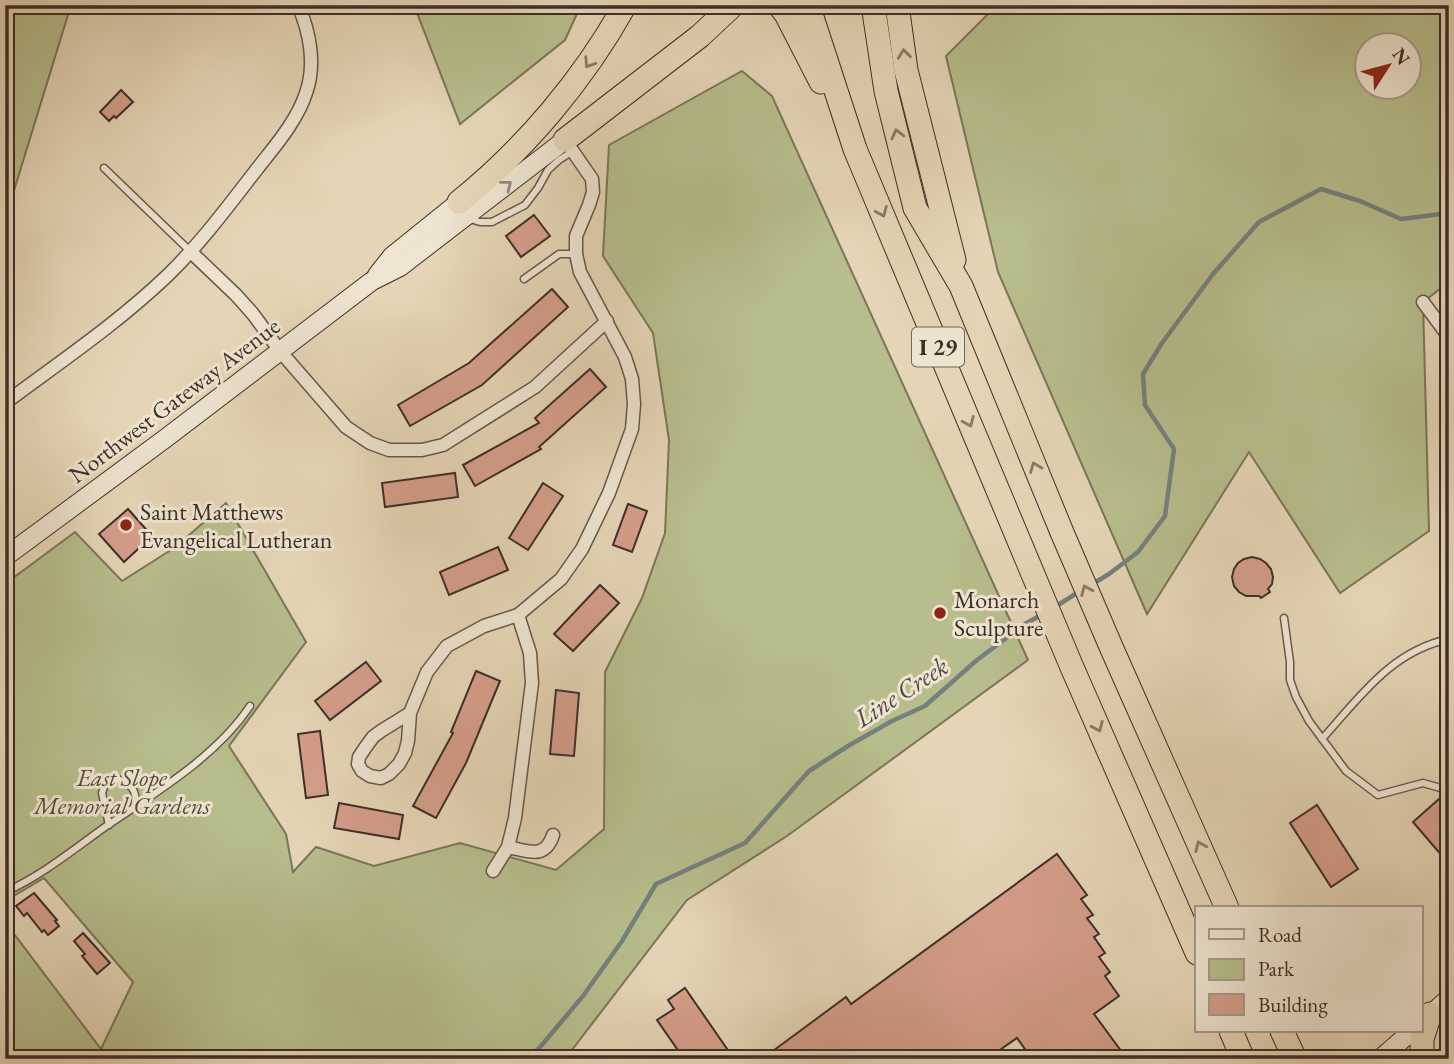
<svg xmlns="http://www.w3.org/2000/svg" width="1454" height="1064" viewBox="0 0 1454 1064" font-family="'EB Garamond',serif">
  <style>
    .green { fill: #b7bd8c; stroke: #7a765a; stroke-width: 2; fill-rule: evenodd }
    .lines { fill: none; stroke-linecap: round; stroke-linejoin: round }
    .stream { stroke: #75807f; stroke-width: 4.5 }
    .building { fill: #d59e8b; stroke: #3d2e29; stroke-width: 2 }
    .lane-casing { stroke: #67584c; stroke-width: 9 }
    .street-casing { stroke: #67584c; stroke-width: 15 }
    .secondary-casing { stroke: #3d2e29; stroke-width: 20 }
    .highway-casing { stroke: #3d2e29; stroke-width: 25 }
    .lane { stroke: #eee4d0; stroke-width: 6 }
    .street { stroke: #eee4d0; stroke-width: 12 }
    .secondary { stroke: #eee4d0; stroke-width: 18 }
    .highway { stroke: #e5d5b6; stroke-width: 23 }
    .oneway { stroke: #897968 }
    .oneway2 { stroke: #96897c }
    .poi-dot { fill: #8f2418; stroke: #eee4d0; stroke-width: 2.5 }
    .labels { text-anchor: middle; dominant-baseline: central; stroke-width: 6; stroke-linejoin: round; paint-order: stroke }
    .shield { fill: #eee4d0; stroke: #72655b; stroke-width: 2 }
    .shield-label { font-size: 23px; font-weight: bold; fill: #3d2e29 }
    .street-label { font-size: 24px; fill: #3d2e29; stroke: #eee4d0 }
    .poi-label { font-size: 24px; fill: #3d2e29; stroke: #eee4d0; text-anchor: start }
    .park-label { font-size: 24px; font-style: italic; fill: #554b3d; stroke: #eee4d0 }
    .water-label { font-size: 26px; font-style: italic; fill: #504946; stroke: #eee4d0 }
  </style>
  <rect width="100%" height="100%" fill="#e5d5b6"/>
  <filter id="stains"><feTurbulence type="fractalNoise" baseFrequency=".00286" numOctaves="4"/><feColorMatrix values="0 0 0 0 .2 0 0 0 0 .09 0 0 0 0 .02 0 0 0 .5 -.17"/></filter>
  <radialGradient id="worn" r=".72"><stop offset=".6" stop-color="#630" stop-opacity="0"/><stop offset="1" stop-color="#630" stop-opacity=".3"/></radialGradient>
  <g class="green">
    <path d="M5 5H71L12 197 5 204Z"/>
    <path d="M414 5H581L565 40 460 124Z"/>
    <path d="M997 5H1449V282L1423 302 1429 531 1340 593 1249 452 1147 614 998 272 946 56ZM1366 46H1408V88H1366Z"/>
    <path d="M742 71 772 96 1028 660 787 836 687 900 565 1059H5V922L101 1049 133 982 44 878 5 901V584L75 532 122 581 174 548 226 503 306 642 229 746 286 834 293 872 316 847 374 866 460 843 556 870 604 829 605 672 642 598 665 533 669 440 653 333 603 256 609 145Z"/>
  </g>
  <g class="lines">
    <g class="stream">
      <path d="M1091 585 1109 574 1138 552 1165 516 1174 449 1145 405 1143 374 1162 343 1213 274 1259 222 1321 189 1360 201 1401 219 1449 213"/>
      <path d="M1055 607 1080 591"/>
      <path d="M528 1059 541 1046 583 996 622 941 656 884 745 843 809 771 848 746 892 721 925 706 977 660 1025 624 1041 615"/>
    </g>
  </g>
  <g class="building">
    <path d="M121 90 133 102 116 118 114 116 109 121 100 112Z"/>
    <path d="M534 215 550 236 521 257 506 236Z"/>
    <path d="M552 289 568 307 482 385 410 426 398 405 469 363Z"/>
    <path d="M590 369 606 387 539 447 541 449 475 486 463 465 539 423 535 418Z"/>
    <path d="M455 473 458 497 385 507 382 483Z"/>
    <path d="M543 483 563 496 528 550 509 538Z"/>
    <path d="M628 504 647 511 632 552 613 545Z"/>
    <path d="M128 509 152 536 124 562 99 534Z"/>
    <path d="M498 547 508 570 449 595 440 572Z"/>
    <path d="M1252 557 1260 559 1266 563 1271 569 1273 577 1272 584 1268 589 1270 592 1261 598 1259 596H1246L1239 592 1234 586 1232 577 1234 569 1238 563 1244 559Z"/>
    <path d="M600 585 619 603 573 651 554 634Z"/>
    <path d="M366 662 381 681 330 720 315 701Z"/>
    <path d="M476 671 500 681 466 763 436 818 413 806 453 733 451 732Z"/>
    <path d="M556 690 579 693 574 756 550 754Z"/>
    <path d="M320 731 328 795 306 798 298 734Z"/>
    <path d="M1439 799 1449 810V817L1444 821 1449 826V864L1413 822Z"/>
    <path d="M339 803 403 815 399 839 334 828Z"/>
    <path d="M1317 805 1358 869 1331 887 1290 823Z"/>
    <path d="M1057 854 1087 895 1081 899 1093 915 1087 918 1099 934 1094 937 1105 953 1099 957 1110 972 1105 976 1119 996 1094 1014 1127 1059H1032L1017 1038 987 1059H762L846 997 851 1004Z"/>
    <path d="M34 893 57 920 55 921 59 926 48 935 44 930 42 932 27 913 24 916 16 906Z"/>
    <path d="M83 933 110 963 97 974 82 956 85 954 74 941Z"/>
    <path d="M685 988 734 1059H684L657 1020 674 1009 668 1000Z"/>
  </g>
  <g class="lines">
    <defs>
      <g id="lane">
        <path d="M104 168 191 252"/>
        <path d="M470 219 480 222H492L525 205 538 188 548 170 559 160 573 151"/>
        <path d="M524 279 559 254H576"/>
        <path d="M1284 618 1290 662V680L1296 697 1309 721 1346 771 1378 795 1423 783 1444 789 1449 794"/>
        <path d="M1322 739C1359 698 1391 651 1449 639"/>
        <path d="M109 825 102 793 105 784 115 778C130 783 139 790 134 807"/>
        <path d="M5 892C41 876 73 850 105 827 155 793 216 757 250 706"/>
      </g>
      <g id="street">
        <path d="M191 252 236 295 253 314 280 351 346 427 370 443 389 450H422L443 445 535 387 607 321"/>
        <path d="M1423 302 1449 337"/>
        <path d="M5 403C60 362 118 323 168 275 201 243 229 205 257 169 275 146 297 121 306 93 316 65 310 32 298 5"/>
        <path d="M410 713 408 741 405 753 399 764 389 774 381 778 370 776 362 771 358 764 359 757 365 748 373 737 381 731 410 713 427 672 447 646 484 626 518 615 561 579 582 549 609 493 632 429 634 404 632 379 625 357 580 272 576 254V236L589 205 593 192 592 179 565 140"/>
        <path d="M508 847C528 851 545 860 553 835"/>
        <path d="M493 871 508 847 515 818 532 683 530 653 518 615"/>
      </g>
      <g id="secondary">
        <path d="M377 275 392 256 459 202"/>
        <path d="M5 557 166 438 372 281 400 267 565 140"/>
        <path d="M1421 1023 1449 998"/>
        <path d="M1380 1059 1412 1031"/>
      </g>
      <g id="highway">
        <path d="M779 5 786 14 821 82"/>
        <path d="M808 5 855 149 1071 665 1197 953"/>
        <path d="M873 5 886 91 915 208 961 286 1061 530 1112 649 1227 908"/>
        <path d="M897 5 906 70 954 260"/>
        <path d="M565 140 700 36 733 5"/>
        <path d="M459 202C525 149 584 79 625 5"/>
        <path d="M1231 1031 1243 1059"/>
        <path d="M1282 1031 1295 1059"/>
        <path d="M1422 1059V1039L1430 1014"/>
      </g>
    </defs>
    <use href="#lane" class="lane-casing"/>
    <use href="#street" class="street-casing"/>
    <use href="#secondary" class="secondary-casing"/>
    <use href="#highway" class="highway-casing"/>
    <use href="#lane" class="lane"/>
    <use href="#street" class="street"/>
    <use href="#secondary" class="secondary"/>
    <use href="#highway" class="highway"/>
  </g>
  <defs><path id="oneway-chevron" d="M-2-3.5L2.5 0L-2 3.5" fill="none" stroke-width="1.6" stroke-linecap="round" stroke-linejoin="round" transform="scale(1.75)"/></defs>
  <g class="oneway">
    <use href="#oneway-chevron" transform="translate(904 54) rotate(-97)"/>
    <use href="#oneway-chevron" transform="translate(589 63) rotate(123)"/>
    <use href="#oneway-chevron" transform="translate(897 134) rotate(-104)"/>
    <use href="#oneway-chevron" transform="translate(882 212) rotate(67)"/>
    <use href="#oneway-chevron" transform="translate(969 422) rotate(67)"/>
    <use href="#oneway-chevron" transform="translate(1035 467) rotate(-112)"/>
    <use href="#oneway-chevron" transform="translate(1086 590) rotate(-113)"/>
    <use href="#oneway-chevron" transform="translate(1098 727) rotate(66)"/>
    <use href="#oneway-chevron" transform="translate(1200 846) rotate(-114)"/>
  </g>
  <use class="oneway2" href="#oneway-chevron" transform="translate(507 185) rotate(-38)"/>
  <g class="poi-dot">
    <circle cx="126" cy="525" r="7"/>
    <circle cx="940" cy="613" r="7"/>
  </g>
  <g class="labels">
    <rect class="shield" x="912" y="327.5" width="52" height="39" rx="5"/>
    <g class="shield-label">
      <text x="938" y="347">I 29</text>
    </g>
    <g class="street-label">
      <text transform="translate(174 400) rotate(-37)">Northwest Gateway Avenue</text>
    </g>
    <g class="poi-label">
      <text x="140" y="511">Saint Matthews<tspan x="140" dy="28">Evangelical Lutheran</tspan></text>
      <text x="954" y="599">Monarch<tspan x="954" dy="28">Sculpture</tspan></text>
    </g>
    <g class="park-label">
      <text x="122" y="777">East Slope<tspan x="122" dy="28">Memorial Gardens</tspan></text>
    </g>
    <g class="water-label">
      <text transform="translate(901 692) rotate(-33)">Line Creek</text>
    </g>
  </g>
  <rect width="1454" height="1064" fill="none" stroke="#e5d5b6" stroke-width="28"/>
  <rect x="7" y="7" width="1440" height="1050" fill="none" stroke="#3d2e29" stroke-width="3.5"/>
  <rect x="14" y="14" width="1426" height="1036" fill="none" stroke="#3d2e29" stroke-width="2"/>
  <rect x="1195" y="906" width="228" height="126" fill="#eee4d0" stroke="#a79b8d" stroke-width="2"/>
  <rect x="1209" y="929" width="35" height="10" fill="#eee4d0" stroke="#a79b8d" stroke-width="2"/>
  <text x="1258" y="942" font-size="21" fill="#3d2e29">Road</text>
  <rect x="1209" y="959" width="35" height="21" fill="#b7bd8c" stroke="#a79b8d" stroke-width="2"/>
  <text x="1258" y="976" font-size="21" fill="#3d2e29">Park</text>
  <rect x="1209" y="994" width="35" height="21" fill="#d59e8b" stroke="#a79b8d" stroke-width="2"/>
  <text x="1258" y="1012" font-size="21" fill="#3d2e29">Building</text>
  <g transform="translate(1388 66) rotate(54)"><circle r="33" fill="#eee4d0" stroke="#a79b8d" stroke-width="2"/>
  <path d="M0-5L12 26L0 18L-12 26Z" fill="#8f2418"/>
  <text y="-10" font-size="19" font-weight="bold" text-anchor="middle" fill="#3d2e29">N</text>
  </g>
  <rect width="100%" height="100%" filter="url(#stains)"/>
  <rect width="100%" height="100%" fill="url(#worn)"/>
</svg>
